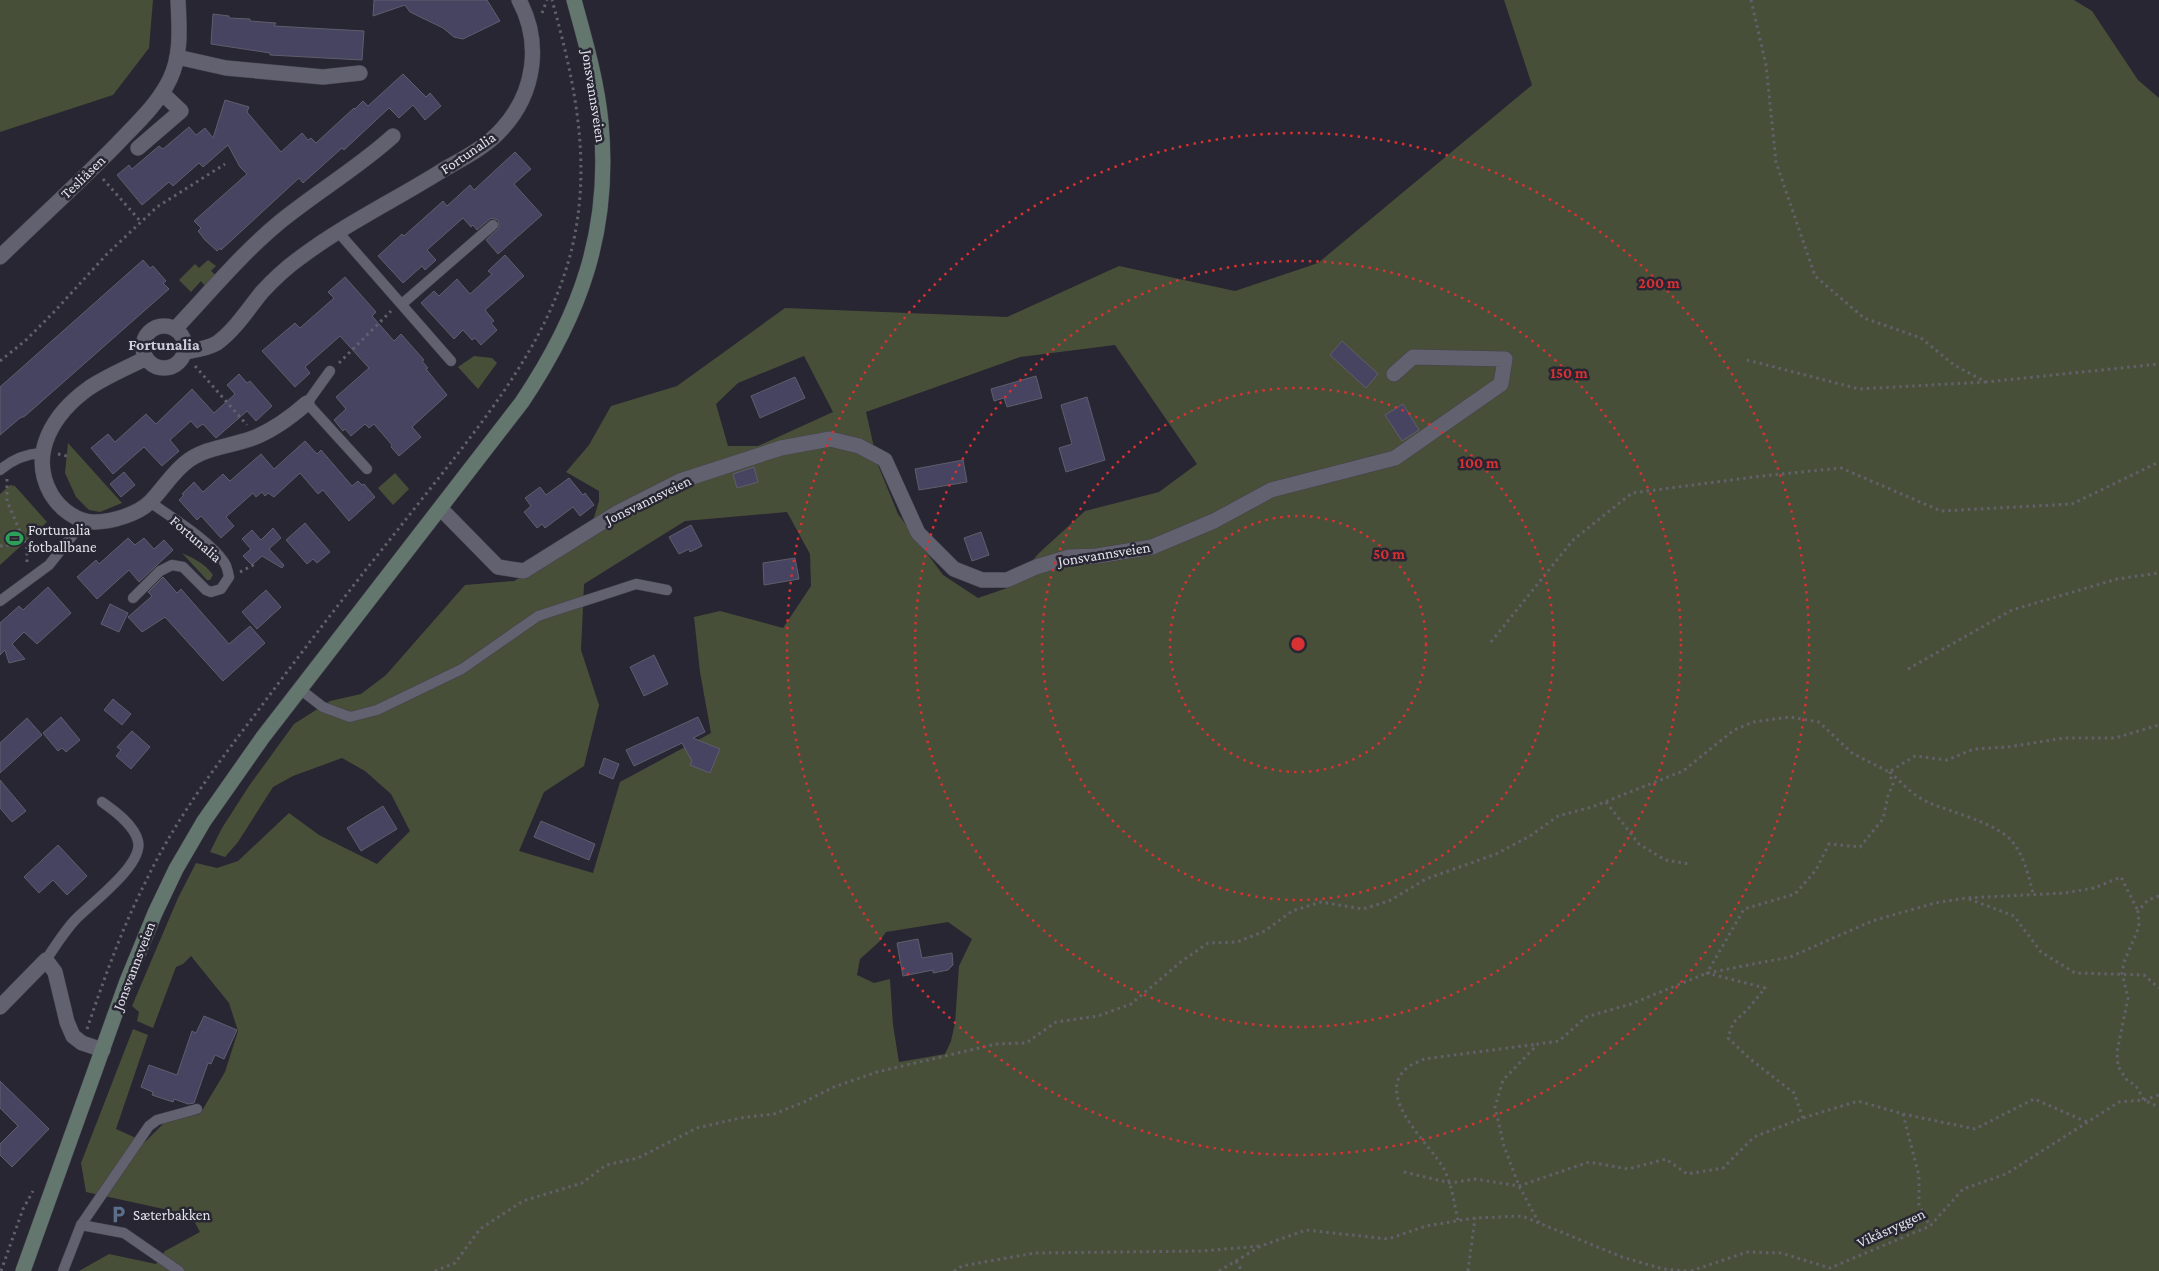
<svg xmlns="http://www.w3.org/2000/svg" width="2159" height="1271" viewBox="0 0 2159 1271" font-family="'Crimson Pro',serif">
  <style>
    .green { fill: #484f38; fill-rule: evenodd }
    .building { fill: #474462; stroke: #5e5e6c }
    .lines { fill: none; stroke-linecap: round; stroke-linejoin: round }
    .lane-casing { stroke: #43424c; stroke-width: 11 }
    .street-casing { stroke: #43424c; stroke-width: 16 }
    .secondary-casing { stroke: #43424c; stroke-width: 16 }
    .path { stroke: #61616b; stroke-width: 3; stroke-dasharray: 2.5 4; stroke-linecap: butt }
    .lane { stroke: #62616f; stroke-width: 10 }
    .street { stroke: #62616f; stroke-width: 15 }
    .secondary { stroke: #64776e; stroke-width: 15 }
    .ring { fill: none; stroke: #d73132; stroke-width: 2.5; stroke-dasharray: 2.5 5 }
    .labels { text-anchor: middle; dominant-baseline: central; stroke-width: 5; stroke-linejoin: round; paint-order: stroke }
    .street-label { font-size: 15px; fill: #e3e3eb; stroke: #272632 }
    .poi-label { font-size: 15px; fill: #e3e3eb; stroke: #272632; text-anchor: start }
    .neighbourhood-label { font-size: 16px; font-weight: bold; fill: #cecdde; stroke: #272632 }
    .centre { fill: #d73132; stroke: #272632; stroke-width: 2.5 }
    .ring-label { font-size: 15px; text-anchor: middle; font-weight: bold; fill: #d73132; stroke: #272632; stroke-width: 5; stroke-linejoin: round; paint-order: stroke }
  </style>
  <rect width="100%" height="100%" fill="#272632"/>
  <g class="green">
    <path d="M0 0H153L149 48 113 95 0 132Z"/>
    <path d="M1504 0H2074L2092 11 2138 80 2159 98V1271H79L109 1254 156 1264 165 1251 200 1232 191 1215 86 1192 81 1163 133 1029 148 1035 116 1129 145 1142 164 1123 200 1114 225 1072 238 1031 229 1003 191 956 183 964 176 967 153 1028 137 1021 139 1012 132 1006 178 898 196 863 217 868 238 861 289 813 319 835 377 864 410 831 391 794 365 771 342 758 293 776 273 787 238 842 225 857 210 852 222 828 249 786 294 724 330 701 361 694 386 675 465 585 514 581 587 540 599 501V491L566 472 589 445 611 406 677 386 785 308 1007 317 1119 266 1235 291 1318 263 1532 85ZM1115 345 1197 464 1159 492 1085 511 1039 553 1010 587 978 598 943 575 898 514 878 465 866 412 1020 357ZM804 356 833 412 758 446H728L716 404 738 383ZM787 512 810 554 811 586 783 628 720 611 694 617 700 672 711 733 620 782 593 873 519 851 544 792 584 766 599 705 581 650 584 584 685 521ZM948 922 972 939 959 966 955 1023 951 1041 945 1054 899 1062 893 1025 890 979 874 983 857 975 860 959 879 942 886 932Z"/>
    <path d="M208 260 216 266 211 271 220 279 209 291 201 281 191 292 179 280 195 264 199 268Z"/>
    <path d="M474 356 492 358 497 363 478 389 458 367Z"/>
    <path d="M68 443 122 503 100 512 89 510 76 497 65 473Z"/>
    <path d="M395 473 409 489 393 505 378 488Z"/>
    <path d="M10 485 15 486 47 522 0 565V494Z"/>
    <path d="M182 553C195 559 204 563 213 575L210 580H207Z"/>
  </g>
  <g class="building">
    <path d="M374 0H487L500 21 463 39 454 37 443 28 410 12 405 5 373 16Z"/>
    <path d="M213 14 229 16V18L250 19V21L276 23 274 26 364 31 362 60 270 55V53L211 44Z"/>
    <path d="M403 74 426 97 430 93 441 106 425 120 413 105 399 118 389 108 344 150 342 148 303 183 299 178 221 250 220 248 217 251 205 240 198 231 201 228 194 221 247 174 240 167 228 145 203 167 199 163 173 186 169 182 142 205 117 175 129 165 132 169 159 146 163 149 189 127 196 135 205 128 213 138 225 100 249 107 247 112 281 152 302 133 308 140 311 138 316 143 354 108 355 109 363 101 368 106Z"/>
    <path d="M515 152 531 169 514 184 542 215 498 254 486 240 499 228 498 220 491 218 477 230 473 225 471 227 463 218 427 250 436 260 425 270 422 266 403 283 378 256 402 234 404 236 443 201 447 206 470 185 474 190Z"/>
    <path d="M505 255 524 276 485 310 494 321 491 323 497 330 481 345 475 338 472 340 463 330 454 339 421 303 434 291 439 296 457 279 470 294 492 274 488 271Z"/>
    <path d="M143 260 150 268 153 266 166 281 163 283 169 289 25 416 20 418 0 435V387Z"/>
    <path d="M345 277 376 312 372 316 394 341 401 334 424 360 422 361 428 368 426 369 447 395 412 427 421 437 399 456 391 447 392 445 374 424 369 428 365 424 351 436 345 429 343 431 334 420 346 409 336 397 369 368 340 336 305 367 310 373 295 387 262 351 295 323 300 328 334 298 328 292Z"/>
    <path d="M1342 341 1378 374 1366 388 1330 355Z"/>
    <path d="M239 374 247 383 250 381 272 406 256 421 247 411 216 438 203 424 197 428 191 421 170 440 179 451 162 466 144 447 113 474 91 448 108 434 115 442 146 414 156 424 192 389 214 413 235 394 227 385Z"/>
    <path d="M1036 376 1042 398 1007 407 1004 398 994 401 991 389Z"/>
    <path d="M795 377 805 398 760 418 751 396Z"/>
    <path d="M1087 397 1105 460 1066 472 1059 448 1072 444 1061 405Z"/>
    <path d="M1403 404 1419 430 1402 441 1385 415Z"/>
    <path d="M305 441 317 454 321 450 352 486 358 481 362 485 364 484 375 497 349 521 323 490 318 494 300 473 274 497 268 493 265 496 262 492 256 497 253 493 226 517 234 526 221 538 201 516 197 520 179 500 184 495 182 494 194 482 203 492 223 474 230 481 261 454 274 469Z"/>
    <path d="M963 460 967 482 919 490 915 469Z"/>
    <path d="M754 467 758 482 737 488 733 474Z"/>
    <path d="M124 472 135 485 121 497 110 484Z"/>
    <path d="M569 478 583 495 585 493 594 505 580 516 573 507 545 528 542 524 537 528 524 512 531 506 525 498 540 487 546 495Z"/>
    <path d="M305 523 330 552 317 563 313 559 307 564 286 540Z"/>
    <path d="M691 525 702 546 690 552 689 549 679 554 669 537Z"/>
    <path d="M273 528 281 538 269 549 284 565 282 568 262 556 252 565 243 556 251 549 242 539 252 530 261 540Z"/>
    <path d="M981 532 989 555 972 561 964 538Z"/>
    <path d="M128 538 135 545 144 538 154 549 164 540 173 550 139 582 129 570 97 599 77 577 96 560 99 564Z"/>
    <path d="M795 558 799 579 764 585 763 563Z"/>
    <path d="M163 577 177 593 181 589 229 644 250 626 265 643 223 681 165 617 142 632 128 617 152 596 148 592Z"/>
    <path d="M48 587 71 613 37 644 24 632 12 644 25 659 9 663 5 650 0 655V623L19 606 23 610Z"/>
    <path d="M266 590 281 607 257 629 242 612Z"/>
    <path d="M110 604 128 613 119 632 101 624Z"/>
    <path d="M654 655 668 684 644 696 630 667Z"/>
    <path d="M113 699 131 714 122 725 104 710Z"/>
    <path d="M61 717 80 740 66 752 62 748 58 751 43 733Z"/>
    <path d="M698 717 705 732 693 738 720 749 710 773 690 765 692 761 682 743 634 766 626 750Z"/>
    <path d="M27 718 42 735 0 773V743Z"/>
    <path d="M132 731 150 747 131 769 116 756 121 750 117 747Z"/>
    <path d="M604 758 619 764 613 779 599 773Z"/>
    <path d="M0 780 26 811 12 822 0 808Z"/>
    <path d="M383 806 397 829 361 851 347 828Z"/>
    <path d="M541 821 595 844 589 860 534 837Z"/>
    <path d="M58 845 87 876 67 895 53 880 39 893 24 877Z"/>
    <path d="M918 939 922 958 952 953 953 965 948 970 933 973V970L903 976 897 943Z"/>
    <path d="M204 1016 237 1030 224 1059 215 1055 211 1064 208 1063 194 1103 188 1104 174 1099 173 1102 152 1095 153 1092 141 1087 149 1065 177 1075 192 1031 196 1033Z"/>
    <path d="M0 1081 49 1129 12 1167 0 1155V1144L18 1126 0 1108Z"/>
  </g>
  <g class="lines">
    <defs>
      <g id="lane">
        <path d="M339 233 451 361"/>
        <path d="M402 304 493 225"/>
        <path d="M330 371 307 403 367 469"/>
        <path d="M0 470C13 459 25 454 41 453"/>
        <path d="M133 598 160 571 172 565 183 567 206 590 211 592 221 589 229 577C228 572 227 566 224 562 209 540 172 518 150 502"/>
        <path d="M0 601 49 565 84 521"/>
        <path d="M301 690 323 707 350 717 377 710 462 669 538 616 636 584 667 590"/>
        <path d="M46 960C55 946 64 932 75 920 90 904 144 865 138 841 134 825 115 811 102 802"/>
        <path d="M81 1225 149 1126 157 1120 197 1109"/>
        <path d="M63 1271 81 1225 124 1233 179 1271"/>
      </g>
      <g id="street">
        <path d="M177 57 226 68 323 77 360 73"/>
        <path d="M138 148 181 111 162 93"/>
        <path d="M0 257C39 219 80 182 118 143 137 123 158 104 170 79 182 54 179 26 178 0"/>
        <circle cx="164" cy="347" r="21"/>
        <path d="M175 329C210 292 242 253 281 221 318 191 359 167 393 136"/>
        <path d="M184 352C195 350 207 349 217 343 235 330 248 309 262 292 274 279 287 267 301 257 345 224 397 199 443 170 464 158 486 147 502 129 535 93 542 43 519 0"/>
        <path d="M146 358C127 368 107 376 89 388 54 413 28 453 51 494 60 509 77 522 94 522 112 522 138 514 150 502 164 488 173 471 189 460 208 447 232 446 253 438 274 430 291 417 307 403"/>
        <path d="M441 509 498 567 524 571 617 513 680 481 781 448 830 439 859 446 885 460 918 533 954 569 982 580H1007L1036 567 1069 557 1097 556 1152 547 1214 521 1271 490 1395 458 1501 384 1505 359 1413 357 1394 374"/>
        <path d="M0 1007 46 960 55 972 67 1022 73 1036 82 1043 103 1050"/>
      </g>
      <path id="secondary" d="M23 1271 127 981 155 913 176 869 204 821 263 737 522 402C581 314 611 230 601 123 597 81 585 40 574 0"/>
    </defs>
    <use href="#lane" class="lane-casing"/>
    <use href="#street" class="street-casing"/>
    <use href="#secondary" class="secondary-casing"/>
    <g class="path">
      <path d="M1751 0 1766 65 1776 162 1815 276 1864 318 1921 338 1954 365 1986 382 2159 364"/>
      <path d="M542 13 547 0"/>
      <path d="M103 179 141 222"/>
      <path d="M1747 360 1859 389 1985 382"/>
      <path d="M0 361 26 340 53 313 107 254 157 207 225 164"/>
      <path d="M339 363 391 311"/>
      <path d="M195 366 247 425"/>
      <path d="M58 454 67 456"/>
      <path d="M7 479V501L27 548V564"/>
      <path d="M0 546 25 543"/>
      <path d="M240 572 257 563"/>
      <path d="M1491 642 1573 540 1632 493 1762 476 1841 468 1941 511 2072 504 2159 462"/>
      <path d="M1908 669 2012 610 2117 579 2159 573"/>
      <path d="M1890 772C1902 783 1914 797 1930 803 1951 812 1995 823 2011 840 2024 855 2028 874 2033 893"/>
      <path d="M1606 802 1639 844 1665 860 1690 864"/>
      <path d="M2159 896 2148 900 2138 911 2139 927 2124 962 2122 973 2128 998 2117 1052 2118 1066 2126 1079 2136 1086 2144 1100 2159 1107"/>
      <path d="M1969 899 2014 916 2041 952 2075 973 2144 975 2159 988"/>
      <path d="M87 1029C104 979 122 928 146 881 176 818 218 763 260 708 294 662 329 617 364 572 393 536 421 500 449 465 502 397 556 325 574 239 591 157 574 79 552 0"/>
      <path d="M1903 1114 1919 1176V1205L1930 1226"/>
      <path d="M1803 1118 1794 1093 1750 1059 1728 1038 1733 1023 1748 1009 1765 988 1707 973 1744 909 1795 894 1816 870 1829 844 1860 847 1883 819 1888 796 1893 784 1889 772"/>
      <path d="M1404 1172 1450 1183 1475 1179 1519 1186 1589 1162 1628 1169 1666 1159 1687 1174 1723 1168 1754 1137 1803 1118 1858 1101 1903 1114 1975 1129 2034 1099 2087 1122"/>
      <path d="M1458 1220C1454 1203 1452 1185 1444 1169 1431 1145 1373 1096 1407 1068 1411 1064 1419 1062 1424 1059L1538 1044"/>
      <path d="M1539 1223 1519 1186 1504 1146 1495 1107 1503 1080 1538 1044 1559 1041 1586 1017 1631 1004 1707 973 1790 957 1872 921 1935 903 1966 898 2065 893 2094 888 2121 877 2138 911"/>
      <path d="M1236 1261 1242 1271"/>
      <path d="M1 1271 23 1209 33 1191"/>
      <path d="M435 1271 455 1263 480 1229 523 1201 582 1183 606 1165 638 1158 697 1128 740 1118 774 1114 804 1102 834 1087 877 1072 996 1044 1026 1043 1056 1022 1098 1016 1131 1004 1182 961 1208 943 1237 942 1265 931 1292 911 1321 902 1363 909 1389 901 1426 879 1496 854 1530 836 1558 816 1592 807 1683 771 1734 730 1753 722 1790 717 1819 722 1852 753 1889 772 1915 756 1947 760 1974 749 2008 747 2064 738H2115L2159 725"/>
      <path d="M954 1271 962 1266 1035 1253 1202 1251 1260 1246"/>
      <path d="M1219 1271 1261 1246 1306 1230 1388 1239 1426 1226 1475 1218 1522 1216 1622 1257 1663 1269 1687 1271"/>
      <path d="M1468 1271 1475 1218"/>
      <path d="M1691 1271 1747 1252 1781 1253 1830 1268 1930 1226 1963 1189 2006 1174 2119 1102 2144 1100 2159 1095"/>
    </g>
    <use href="#lane" class="lane"/>
    <use href="#street" class="street"/>
    <use href="#secondary" class="secondary"/>
  </g>
  <g class="ring">
    <circle cx="1298" cy="644" r="128"/>
    <circle cx="1298" cy="644" r="256"/>
    <circle cx="1298" cy="644" r="383"/>
    <circle cx="1298" cy="644" r="511"/>
  </g>
  <defs>
    <symbol id="stadium-bare" viewBox="-9 -9 18 18"><path d="M0-5a6.5 5 0 1 0 0 10a6.5 5 0 1 0 0-10ZM-3.5-1.8h7v3.6h-7Z" fill="#2e9e5b" stroke="#272632" stroke-width="2.5" paint-order="stroke"/></symbol>
    <symbol id="parking-bare" viewBox="-9 -9 18 18"><path d="M-3.5-5.5H1a3.5 3.5 0 0 1 0 7H-1V5.5H-3.5ZM-1-3.4V-.6H.8a1.4 1.4 0 0 0 0-2.8Z" fill="#5c6f8a" stroke="#272632" stroke-width="2.5" paint-order="stroke"/></symbol>
  </defs>
  <g fill-rule="evenodd">
    <use href="#stadium-bare" x="2" y="526" width="25" height="25"/>
    <use href="#parking-bare" x="106" y="1202" width="25" height="25"/>
  </g>
  <g class="labels">
    <g class="street-label">
      <text transform="translate(594 96) rotate(81)">Jonsvannsveien</text>
      <text transform="translate(468 153) rotate(-34)">Fortunalia</text>
      <text transform="translate(83 177) rotate(-44)">Tesliåsen</text>
      <text transform="translate(648 500) rotate(-26)">Jonsvannsveien</text>
      <text transform="translate(196 539) rotate(41)">Fortunalia</text>
      <text transform="translate(1104 554) rotate(-9)">Jonsvannsveien</text>
      <text transform="translate(134 966) rotate(-69)">Jonsvannsveien</text>
      <text transform="translate(1891 1228) rotate(-25)">Vikåsryggen</text>
    </g>
    <g class="poi-label">
      <text x="28" y="530">Fortunalia<tspan x="28" dy="17">fotballbane</tspan></text>
      <text x="133" y="1215">Sæterbakken</text>
    </g>
    <g class="neighbourhood-label">
      <text x="164" y="344">Fortunalia</text>
    </g>
  </g>
  <circle cx="1298" cy="644" r="8" class="centre"/>
  <g class="ring-label">
    <text x="1659" y="288">200 m</text>
    <text x="1569" y="378">150 m</text>
    <text x="1479" y="468">100 m</text>
    <text x="1389" y="559">50 m</text>
  </g>
</svg>
